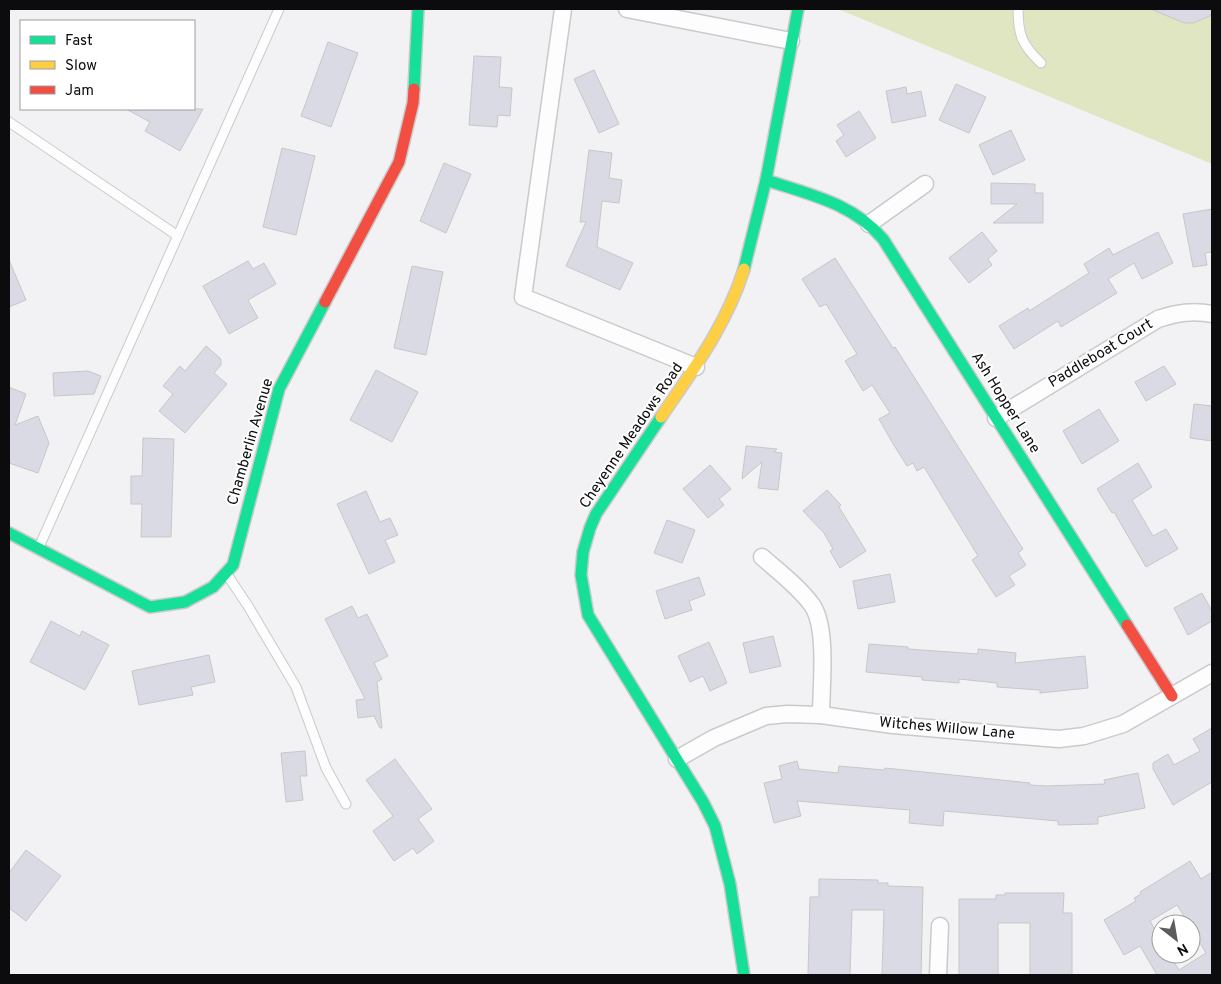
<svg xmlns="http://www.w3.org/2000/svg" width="1221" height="984" viewBox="0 0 1221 984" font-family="Overpass,sans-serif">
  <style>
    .green { fill: #dfe6c1 }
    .building { fill: #dadae4; stroke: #c7c7c9; fill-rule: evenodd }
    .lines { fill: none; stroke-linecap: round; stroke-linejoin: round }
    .lane-casing { stroke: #cacacd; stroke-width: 11 }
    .street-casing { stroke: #cacacd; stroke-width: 19 }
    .fast-casing { stroke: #cacacd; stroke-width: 14 }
    .slow-casing { stroke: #cacacd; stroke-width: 14 }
    .jam-casing { stroke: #cacacd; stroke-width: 14 }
    .lane { stroke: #fdfdfe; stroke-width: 9 }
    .street { stroke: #fdfdfe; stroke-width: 16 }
    .fast { stroke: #16e098; stroke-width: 11 }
    .slow { stroke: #ffcf43; stroke-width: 11 }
    .jam { stroke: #f24e42; stroke-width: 11 }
    .labels { text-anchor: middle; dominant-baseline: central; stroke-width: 4; stroke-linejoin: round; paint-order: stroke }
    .street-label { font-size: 15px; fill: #0c0c0e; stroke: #fff }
  </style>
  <rect width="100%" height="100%" fill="#f2f2f5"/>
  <path class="green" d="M838 9H1212V164Z"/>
  <g class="building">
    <path d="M1151 9H1212V15L1193 23H1184Z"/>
    <path d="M328 42 358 53 331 127 301 116Z"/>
    <path d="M474 56 501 57 499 87 512 88 510 116 498 115 497 127 469 125Z"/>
    <path d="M594 70 619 124 599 133 574 79Z"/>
    <path d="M956 84 986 97 969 133 939 120Z"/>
    <path d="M906 87 907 94 921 91 926 116 892 123 886 91Z"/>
    <path d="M126 109H203L180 151 145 131 150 122Z"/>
    <path d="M859 111 876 138 846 157 836 141 844 135 837 125Z"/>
    <path d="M1011 130 1025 160 993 175 979 145Z"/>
    <path d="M282 148 315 156 296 235 263 227Z"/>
    <path d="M589 150 612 153 609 178 622 180 619 203 602 201 597 247 633 263 620 290 566 266 586 222H580Z"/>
    <path d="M444 163 471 174 446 233 420 221Z"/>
    <path d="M991 183 1035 184V193H1043V223H993L1017 204H991Z"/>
    <path d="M1212 209V252L1205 253 1207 265 1193 267 1183 214Z"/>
    <path d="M982 232 997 251 988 259 992 265 969 283 949 258Z"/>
    <path d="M1158 232 1173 263 1142 279 1134 263 1108 279 1117 293 1061 327 1058 321 1014 349 999 326 1028 308 1029 311 1089 273 1084 264 1109 248 1113 255Z"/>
    <path d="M835 258 893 348 895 347 1023 549 1018 553 1026 565 1009 576 1015 585 996 597 972 560 978 556 924 467 917 471 913 463 907 466 892 442 879 419 890 413 872 385 863 391 845 361 857 354 826 304 820 307 802 279Z"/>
    <path d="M9 260 26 300 9 307Z"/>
    <path d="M248 261 253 269 264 263 276 284 248 300 258 318 229 334 203 286Z"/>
    <path d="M412 266 443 272 426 355 394 348Z"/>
    <path d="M206 346 221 359V365L214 373 227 384 185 433 159 411 173 394 163 386 180 366 185 371Z"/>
    <path d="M1164 366 1176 384 1146 401 1135 382Z"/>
    <path d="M376 370 418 392 392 442 350 420Z"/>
    <path d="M88 371 101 376 94 394 54 396 53 373Z"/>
    <path d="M9 387 26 394 15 425 38 416 49 443 38 473 9 463Z"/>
    <path d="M1194 404 1212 406V441L1190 438Z"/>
    <path d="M1099 409 1119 441 1082 464 1063 431Z"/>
    <path d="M143 438 174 439 171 537H141L142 504H131V476H142Z"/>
    <path d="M746 446 777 449 774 452 782 453 778 490 758 488 762 462 742 479Z"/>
    <path d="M1138 463 1152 487 1132 500 1153 536 1166 529 1178 549 1146 567 1114 512 1112 513 1097 489Z"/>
    <path d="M710 465 731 489 719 499 724 505 708 518 683 489Z"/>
    <path d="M827 490 841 505 839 507 866 551 840 568 830 551 833 549 824 533 803 511Z"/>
    <path d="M366 491 380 522 390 518 398 535 385 540 395 562 369 574 337 504Z"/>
    <path d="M667 520 695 530 682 563 654 553Z"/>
    <path d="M890 574 895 602 858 609 853 581Z"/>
    <path d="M699 577 705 595 689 601 692 610 665 619 656 591Z"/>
    <path d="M1202 593 1212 611V621L1188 635 1174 608Z"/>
    <path d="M352 606 358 618 367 614 388 656 374 663 382 679 377 682 382 728H380L374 716 358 718 356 700 365 699 325 619Z"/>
    <path d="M51 621 80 636 82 631 109 645 85 690 30 662Z"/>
    <path d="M773 636 781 666 750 673 743 643Z"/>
    <path d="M709 642 727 683 710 691 703 676 690 682 678 656Z"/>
    <path d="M869 644 908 647V649L978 654V649L1016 653 1015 663 1085 656 1088 688 1040 693V690L997 687V683L959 679V683L922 680V677L866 672Z"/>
    <path d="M209 655 215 682 191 687 193 695 139 705 132 671Z"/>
    <path d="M1212 728V782L1173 805 1153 769V763L1168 754 1174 765 1200 751 1193 739Z"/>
    <path d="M305 751 307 776H300L303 800 286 802 281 753Z"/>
    <path d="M395 759 432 809 418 819 434 841 417 854 413 848 394 861 373 831 393 816 366 780Z"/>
    <path d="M797 761 799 769 838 773 839 766 884 770 885 768 1030 783V785L1046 786 1105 784 1104 780 1138 773 1145 808 1098 817V824L1058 825V821L944 811 943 826 909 823 910 810 797 801 801 816 774 823 764 783 782 779 779 766Z"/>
    <path d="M26 850 61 876 26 921 9 908V873Z"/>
    <path d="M1190 861 1201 879 1212 872V975H1157L1140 946 1124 955 1104 920 1136 901 1134 898 1141 894 1140 892ZM1177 905 1189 924H1191V928L1206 953 1179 970 1169 954H1161V940L1150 921Z"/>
    <path d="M819 879 878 880V883H888V886L923 887 921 975H882L884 910H852L850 975H808L810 897H819Z"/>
    <path d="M1005 893H1064L1063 913H1072V975H1030V923H998V975H959V899H996V895H1005Z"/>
  </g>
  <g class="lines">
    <defs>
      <g id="lane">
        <path d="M1018 9C1018 35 1022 45 1041 63"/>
        <path d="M9 122 178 236"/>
        <path d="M39 547 279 9"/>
        <path d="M226 573 248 606 296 687 326 768 346 804"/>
      </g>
      <g id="street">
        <path d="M563 9 523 297 696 367"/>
        <path d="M627 9 791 41"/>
        <path d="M869 224 925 184"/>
        <path d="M996 418 1158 319C1177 313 1193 310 1212 314"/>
        <path d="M762 557C779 572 799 587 812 605 828 628 821 687 821 715"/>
        <path d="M677 759 714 738 766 716 787 714 821 715 893 725 1034 737 1059 739 1084 736 1123 724 1212 673"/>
        <path d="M938 975 940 926"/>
      </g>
      <g id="fast">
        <path d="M414 89 418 9"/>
        <path d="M766 180C808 194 853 203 883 239L1127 625"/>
        <path d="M744 269 766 180 798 9"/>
        <path d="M661 417 596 514 590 528 583 552 581 575 588 615 703 802 715 826 730 884 744 975"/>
        <path d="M9 533 150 607 185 602 213 587 233 565 279 389 325 302"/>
      </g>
      <path id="slow" d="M661 417C693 370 727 324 744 269"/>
      <g id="jam">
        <path d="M325 302 399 162 413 103 414 89"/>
        <path d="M1127 625 1172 696"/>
      </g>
    </defs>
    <use href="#lane" class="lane-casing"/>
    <use href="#street" class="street-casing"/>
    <use href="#fast" class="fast-casing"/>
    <use href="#slow" class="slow-casing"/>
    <use href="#jam" class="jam-casing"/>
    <use href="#lane" class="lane"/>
    <use href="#street" class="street"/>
    <use href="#fast" class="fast"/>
    <use href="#slow" class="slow"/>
    <use href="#jam" class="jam"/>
  </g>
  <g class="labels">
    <g class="street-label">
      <text transform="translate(1101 354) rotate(-31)">Paddleboat Court</text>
      <text transform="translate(1005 403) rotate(58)">Ash Hopper Lane</text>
      <text transform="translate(632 436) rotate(-56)">Cheyenne Meadows Road</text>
      <text transform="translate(251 442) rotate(-74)">Chamberlin Avenue</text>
      <text transform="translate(947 729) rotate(5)">Witches Willow Lane</text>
    </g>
  </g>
  <rect width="1221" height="984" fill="none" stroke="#0c0c0e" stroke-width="20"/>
  <rect x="20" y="20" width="175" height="90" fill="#ffffff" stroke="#9e9e9f"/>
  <rect x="30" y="36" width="25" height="8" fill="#16e098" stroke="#9e9e9f"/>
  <text x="65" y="45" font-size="15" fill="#0c0c0e">Fast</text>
  <rect x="30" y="61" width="25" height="8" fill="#ffcf43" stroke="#9e9e9f"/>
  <text x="65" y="70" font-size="15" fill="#0c0c0e">Slow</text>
  <rect x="30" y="86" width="25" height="8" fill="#f24e42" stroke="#9e9e9f"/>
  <text x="65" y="95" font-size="15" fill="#0c0c0e">Jam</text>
  <g transform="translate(1176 939) rotate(149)"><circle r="24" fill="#ffffff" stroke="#9e9e9f"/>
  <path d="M0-4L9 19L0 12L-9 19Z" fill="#5c5c5f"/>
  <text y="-8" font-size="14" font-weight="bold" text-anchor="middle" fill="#0c0c0e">N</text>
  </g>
</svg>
